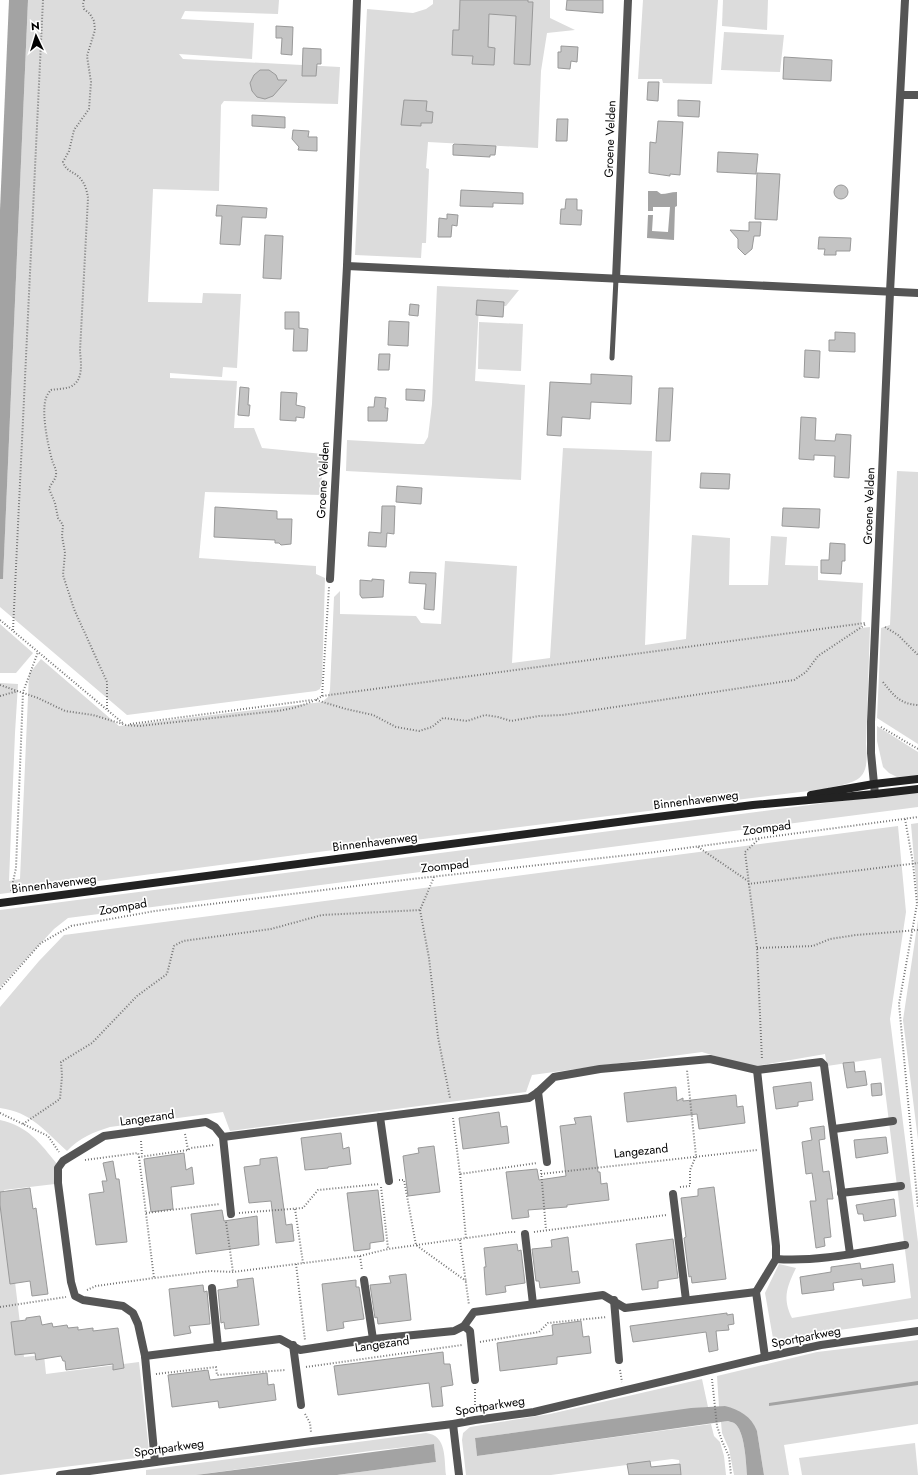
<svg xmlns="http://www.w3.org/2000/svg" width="918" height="1475" viewBox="0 0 918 1475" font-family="Jost,sans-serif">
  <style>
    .green { fill: #dcdcdc }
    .water { fill: #a3a3a3 }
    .building { fill: #c4c4c4; stroke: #999 }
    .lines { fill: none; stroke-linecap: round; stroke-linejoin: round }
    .path { stroke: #777; stroke-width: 2; stroke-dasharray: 1 2; stroke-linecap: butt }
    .lane { stroke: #555; stroke-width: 5 }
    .street { stroke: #555; stroke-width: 8 }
    .secondary { stroke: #222; stroke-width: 8 }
    .labels { text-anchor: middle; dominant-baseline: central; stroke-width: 3.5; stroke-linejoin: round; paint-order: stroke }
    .street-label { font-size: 12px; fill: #000; stroke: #fff }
  </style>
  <rect width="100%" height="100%" fill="#fff"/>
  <g class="green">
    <path d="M28 0H279L278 14 185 11 181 19 254 23 252 59 179 54 183 59 340 67 338 104 224 101 221 105 219 191 153 189 148 302 202 303 203 293 241 294 237 368 223 367 222 377 170 373V378L237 381 234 428H254L262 448 323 454 321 495 205 492 199 558 316 566V574L325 578 322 682 320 689 316 691 127 715 0 607V579L3 578Z"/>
    <path d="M433 0H550V18L575 30 547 33 541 71 538 148 428 142 426 168 429 169 426 243H422L421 258 355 255 367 9 413 13 426 9 433 4Z"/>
    <path d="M643 0H718L712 84 663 83 662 79H638Z"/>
    <path d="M723 0H768L767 30 722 26Z"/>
    <path d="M724 32 784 35 780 72 721 70Z"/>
    <path d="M437 286 519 290 506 306 479 305 475 381 525 385 521 480 346 471 347 440 418 444H424L428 437 432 404Z"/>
    <path d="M479 322 523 324 521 371 478 369Z"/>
    <path d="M563 448 652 451 645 645 686 639 692 535 730 538 729 585H768L771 536 787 537 785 565 818 566V580L863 583 861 628 870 627 866 744C870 783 857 781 825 789L318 852 0 894V683L18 684 15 733 9 881 20 879 29 674 41 659 119 726 322 702 328 697 330 690 334 597 340 591V614L416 616 421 623 441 624 445 561 517 566 512 663 550 658Z"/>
    <path d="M897 471 918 472V744L877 718 881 628 890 625Z"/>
    <path d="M0 624 33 653 16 673H0Z"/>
    <path d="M877 726 918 752V776L897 777 889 773 883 767 877 741Z"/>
    <path d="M918 791V807L68 918 54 929 0 987V910Z"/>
    <path d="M918 823V906L911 824Z"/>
    <path d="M898 826 906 912 890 1019 918 1242V1319L832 1331 774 1344 765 1293 779 1264 796 1268C787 1287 782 1298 792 1318L911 1298 881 1058 827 1066 825 1054 750 1067 702 1052 532 1075 526 1092 230 1131 223 1112 110 1127C94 1132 79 1138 67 1151 45 1131 31 1112 0 1108V1007L39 961 64 935Z"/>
    <path d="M918 920V1140L903 1020Z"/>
    <path d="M0 1120C28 1126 40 1143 57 1164L55 1184 4 1190 24 1357 44 1355 46 1374 139 1362 149 1450 147 1454 144 1457 0 1475Z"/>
    <path d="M918 1340V1424L784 1445 789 1475H764L757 1431 725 1406 719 1407 717 1376 817 1352Z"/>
    <path d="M702 1379 708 1407 475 1438 477 1456 711 1424 714 1436 720 1442 724 1456 726 1475H681L679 1460 672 1459 551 1475H466L462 1440 463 1433 470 1427 550 1414Z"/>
    <path d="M728 1421C729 1422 733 1422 734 1423 745 1430 746 1463 747 1475H734L729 1449 722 1433 721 1422Z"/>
    <path d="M426 1433C447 1435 444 1459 446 1475H337L436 1462 434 1444 370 1451 196 1475H146V1470Z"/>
    <path d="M915 1443 918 1475H802L799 1458Z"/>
  </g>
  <g class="water">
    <path d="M9 0H28L3 579H0V210Z"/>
    <path d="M648 191H657L661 194C667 194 671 192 677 192V206L675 207 674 240 647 238 648 215H653L652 231 668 232 670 207H653V211H648Z"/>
    <path d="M918 1381V1385L769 1406V1403Z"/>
    <path d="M725 1406C740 1410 751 1416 757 1431L764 1475H747C746 1463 745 1430 734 1423 733 1422 729 1422 728 1421L477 1456 475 1438 691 1408Z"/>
    <path d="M434 1444 436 1462 337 1475H196Z"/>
  </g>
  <g class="building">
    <path d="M460 0H528V2H533L530 65 514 64 516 16 489 14 488 47 495 48 494 65 472 64 473 56 452 55 453 30H459Z"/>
    <path d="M567 0H603V13L566 10Z"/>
    <path d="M276 26 293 27 292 55 281 54 282 38H276Z"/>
    <path d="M561 46 578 47 577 62 571 61 570 69 558 68V52H561Z"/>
    <path d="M303 48 321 49V64H317L316 76H302Z"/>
    <path d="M784 57 832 60 831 81 783 79Z"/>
    <path d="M260 70H269L276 75 278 80H287L273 96 265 99 257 97 252 91 250 83 254 75Z"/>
    <path d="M648 82H659L658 101 647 100Z"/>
    <path d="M404 100 427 101 426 111 433 112 432 123H421V126L401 125Z"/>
    <path d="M678 100 700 101 699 117 678 116Z"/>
    <path d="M252 115 285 117V128L252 126Z"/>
    <path d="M557 119H568L567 141H556Z"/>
    <path d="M658 121 683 122 680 175 670 174V176L649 173 650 142 656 143Z"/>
    <path d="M293 130 309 131 308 137H317V151L298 150 299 147 292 139Z"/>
    <path d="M454 144 496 146 495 155H490V157L453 155V145Z"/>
    <path d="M718 152 758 154 756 174 717 172Z"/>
    <path d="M757 173 780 174 777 220 755 219Z"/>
    <circle cx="841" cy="192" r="7"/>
    <path d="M461 190 523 193V204L493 203V207L460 206Z"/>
    <path d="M566 199H577V210H582L581 225 560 224 561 209H565Z"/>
    <path d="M217 205 267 208 266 218 242 217 240 245 220 244 222 216H216Z"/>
    <path d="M447 214 458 215 457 226 452 225 451 237H438L439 218 447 219Z"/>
    <path d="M749 222H761L760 236H754L752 249 745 255 738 248V239L730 230 749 231Z"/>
    <path d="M265 235 283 236 281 279 263 278Z"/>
    <path d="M819 237 851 238 850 251H836V255H824L825 249H818Z"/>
    <path d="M477 300 504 302 503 317 476 315Z"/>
    <path d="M410 304 419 305 418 316 409 315Z"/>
    <path d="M285 312H299V328L308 329 307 351H293L294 329H285Z"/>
    <path d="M389 321 409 322 408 346 388 345Z"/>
    <path d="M835 332 855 333V352L829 351V340H835Z"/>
    <path d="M805 350 820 351 819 378 804 377Z"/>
    <path d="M379 354H390L389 370H378Z"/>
    <path d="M591 374 632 376 631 404 591 402 590 419 562 417 561 436 547 435 550 382 591 384Z"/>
    <path d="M240 387 249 388 248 405H250L249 416 238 415Z"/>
    <path d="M659 388H673L670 441H656Z"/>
    <path d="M406 389 425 390 424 401 406 400Z"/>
    <path d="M281 392 297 393 296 405 305 407 304 418 296 417V421L280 420Z"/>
    <path d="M375 397 386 398 385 408H388L387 421H368V407H374Z"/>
    <path d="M801 417 816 418 815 440 835 441 836 434 851 435 849 478 834 477 835 456 814 455V460L799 459Z"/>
    <path d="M701 473 730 474 729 489 700 488Z"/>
    <path d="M397 486 422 488 421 504 396 502Z"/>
    <path d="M382 506H395L394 534 387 533 386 547 368 546 369 532 381 533Z"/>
    <path d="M215 507 277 511V519H292L291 544 281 545 279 543H275V540L214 537Z"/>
    <path d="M783 508 820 509 819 528 782 526Z"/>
    <path d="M830 543 845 544V561H842L841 574 821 573V560H829Z"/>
    <path d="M410 572 436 573 434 610 424 609 426 584 409 583Z"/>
    <path d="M372 579 384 580 383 597 362 598 360 595V580L372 581Z"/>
    <path d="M854 1062 855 1072 865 1071 867 1085 847 1088 843 1063Z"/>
    <path d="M811 1082 813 1100 798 1102V1106L776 1109 773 1087Z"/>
    <path d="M881 1083 882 1095 872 1096 871 1084Z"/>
    <path d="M676 1087 677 1101 683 1098V1101L736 1095 737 1107 743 1106 745 1123 699 1129 697 1114 627 1122 624 1093Z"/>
    <path d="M499 1112 501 1127 507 1126 509 1143 463 1149 459 1118Z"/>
    <path d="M591 1116 598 1172H600L601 1184 607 1183 609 1200 567 1205V1207L528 1210 529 1217 512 1219 506 1172 537 1169 539 1180 566 1176 560 1126 576 1124 574 1118Z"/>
    <path d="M824 1126 825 1139 819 1140 823 1172 829 1171 833 1199H827L831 1237 824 1238 825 1246 816 1248 810 1201H816L812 1173 806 1174 802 1142 812 1140 810 1128Z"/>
    <path d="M341 1133 343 1149 349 1147 351 1164 328 1167V1168L305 1170 301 1138Z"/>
    <path d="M886 1137 888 1153 856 1158 854 1140Z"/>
    <path d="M434 1146 440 1192 408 1196 403 1156 419 1153 418 1148Z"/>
    <path d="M184 1153 186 1170 192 1167 194 1184 171 1187 173 1209 151 1212 144 1159Z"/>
    <path d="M277 1157 286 1225 292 1224 294 1241 276 1243 271 1201 249 1203 244 1167 260 1165V1159Z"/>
    <path d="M113 1161 116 1179H119L127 1242 96 1245 89 1194 104 1192 102 1181H107L103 1163Z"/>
    <path d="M714 1187 726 1279 692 1283 691 1276 689 1277 684 1238 686 1237 681 1198 698 1196V1189Z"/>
    <path d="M30 1188 33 1209 36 1208 48 1294 32 1296 30 1281 10 1284 0 1205V1192Z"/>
    <path d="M378 1190 384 1241 370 1243V1249L354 1251 347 1193Z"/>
    <path d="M894 1199 896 1216 864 1221 863 1214H858L856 1205Z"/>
    <path d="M222 1210 224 1221 257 1216 259 1245 196 1254 191 1214Z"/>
    <path d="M568 1237 572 1272 578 1271 580 1283 540 1288 539 1281H536L532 1249 552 1247 551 1240Z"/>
    <path d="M673 1239 678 1278 658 1281V1288L642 1290 636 1244Z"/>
    <path d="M517 1244 518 1251 521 1250 525 1283 505 1286 506 1292 486 1295 484 1267H486L484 1248Z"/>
    <path d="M860 1263 861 1269 893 1264 895 1282 863 1286 862 1279 833 1283 834 1290 802 1294 800 1277 831 1272V1267Z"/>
    <path d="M406 1274 411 1320 378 1324 377 1317 375 1318 370 1285 391 1283 389 1276Z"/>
    <path d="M253 1278 259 1325 225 1329 224 1322 221 1323 218 1290 238 1287 237 1280Z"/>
    <path d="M356 1280V1287H359L364 1319 343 1322 344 1328 327 1331 322 1284Z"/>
    <path d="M203 1285 204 1292 207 1291 210 1324 189 1326 191 1333 174 1336 169 1289Z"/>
    <path d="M727 1313V1315L733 1314 734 1324 728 1325 729 1330 716 1331 718 1350 709 1352 706 1332 633 1342 630 1326Z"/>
    <path d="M40 1316 42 1325 52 1323 53 1327 67 1325 68 1328 78 1327V1330L93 1328V1331L118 1328 124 1368 113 1370V1364L66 1370 65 1361H63L61 1356 36 1360 35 1353 15 1355 11 1322 26 1320V1318Z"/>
    <path d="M581 1321 583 1337 589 1336 591 1353 557 1357V1364L500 1371 497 1343 553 1335 552 1325Z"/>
    <path d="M443 1352 444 1364H450L453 1385 441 1387 443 1406 432 1407 429 1383 338 1395 334 1366Z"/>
    <path d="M208 1370 210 1380 267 1373 268 1385 274 1384 276 1400 219 1408 218 1401 172 1407 168 1375Z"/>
    <path d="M650 1461 651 1467 680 1464 681 1475H629L627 1464Z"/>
  </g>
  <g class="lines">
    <g class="path">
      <path d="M84 0 83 4 84 9 90 14 94 21 95 30 87 56 91 82 89 109 74 130 69 151 63 162C66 171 72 171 79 177 85 183 87 191 88 198L80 351C81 363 84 381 70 387 64 389 57 389 51 390 49 392 47 395 46 398 41 413 48 445 52 460 53 464 56 468 56 472 57 479 51 483 49 489L55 503 58 518 63 525 62 536 65 553 63 575 74 609 107 682V709"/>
      <path d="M0 620 124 724"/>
      <path d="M885 627 898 635 918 655"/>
      <path d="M13 630 43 0"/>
      <path d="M883 682C894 696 900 704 918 705"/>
      <path d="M0 685 38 698 65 711 93 715 126 725 139 726 277 711C292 709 310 704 322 696L865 623"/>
      <path d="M0 696 18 691"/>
      <path d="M322 696 329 587"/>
      <path d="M316 700 346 709 373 715 396 727 419 731 432 727 443 718 467 721 485 715 498 717 511 721 539 716 562 715 794 680 806 672 818 656 866 624"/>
      <path d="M130 724 312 700"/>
      <path d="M881 727 918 749"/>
      <path d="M905 819 913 863 917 904 899 1004 918 1208"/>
      <path d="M759 839 745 852 757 948 762 1060"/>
      <path d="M698 847 748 881"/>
      <path d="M434 877 420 910 429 958 438 1037 450 1098"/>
      <path d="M748 884 918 863"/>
      <path d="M11 891 16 868 23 692 38 652"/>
      <path d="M757 948 813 946 830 939 856 935 918 930"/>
      <path d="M0 989 41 943 71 926 155 911 412 879 656 852 918 817"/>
      <path d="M0 1113 48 1136 59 1152"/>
      <path d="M453 1118 460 1174 537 1163"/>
      <path d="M23 1124 60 1099 62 1076 61 1062 92 1043 137 996 167 974 174 946 183 941 271 929 322 915 420 910"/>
      <path d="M185 1134 188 1150"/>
      <path d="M141 1141 142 1156"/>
      <path d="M139 1157 154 1278"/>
      <path d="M85 1160 138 1153 139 1157 188 1150 191 1148 214 1145"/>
      <path d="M541 1170 546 1230"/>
      <path d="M460 1174 466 1238"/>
      <path d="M541 1174 757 1150"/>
      <path d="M399 1180H404L416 1245 466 1281"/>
      <path d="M381 1187 388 1248"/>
      <path d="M680 1187 690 1186V1170L696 1156 687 1070"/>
      <path d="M295 1209 303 1263"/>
      <path d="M146 1213 220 1204"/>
      <path d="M239 1213 303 1208 318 1190 380 1184"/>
      <path d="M226 1222 233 1272"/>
      <path d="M534 1232 666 1215"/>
      <path d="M460 1240 469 1305"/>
      <path d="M360 1256 362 1270"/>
      <path d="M296 1264 305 1340"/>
      <path d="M87 1290 96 1286 154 1278 211 1271 233 1272 360 1256 388 1249 510 1232H516"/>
      <path d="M0 1307 66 1297"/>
      <path d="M480 1342 539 1332 548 1323 607 1317"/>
      <path d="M306 1367 462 1345"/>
      <path d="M620 1370 622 1382"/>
      <path d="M156 1374 216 1367 217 1375 286 1370"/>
      <path d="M712 1379 717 1426 722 1441 729 1456 731 1475"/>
      <path d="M475 1411V1389"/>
      <path d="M305 1414 310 1423 311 1432"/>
    </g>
    <path class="lane" d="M612 358 616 279"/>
    <g class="street">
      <path d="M901 95H918"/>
      <path d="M347 266 918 293"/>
      <path d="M616 279 628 0"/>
      <path d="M330 579 347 266 357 0"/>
      <path d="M875 794 871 753V722L890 292 905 0"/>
      <path d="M757 1070 776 1246V1259"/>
      <path d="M538 1092 547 1162"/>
      <path d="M380 1117 389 1181"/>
      <path d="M834 1129 893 1121"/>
      <path d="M223 1137 231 1214"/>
      <path d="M841 1193 901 1186"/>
      <path d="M673 1194 686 1300"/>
      <path d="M525 1234 533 1304"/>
      <path d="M364 1280 373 1339"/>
      <path d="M212 1288 218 1347"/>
      <path d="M614 1300 619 1360"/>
      <path d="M464 1326 470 1331 475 1380"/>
      <path d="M293 1345 301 1405"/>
      <path d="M145 1356 280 1339 300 1350 373 1339 454 1331 464 1326 474 1312 603 1295 625 1308 756 1292"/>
      <path d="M765 1357 756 1292 776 1259C819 1262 862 1252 905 1245"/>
      <path d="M453 1424 459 1475"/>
      <path d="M155 1462 145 1356 138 1324 133 1313 123 1306 83 1300 75 1296 71 1282 58 1183V1168L63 1161 104 1136 206 1122 215 1127 223 1137 529 1098 538 1092 554 1077 600 1069 710 1059 757 1070 821 1062 824 1065 850 1254"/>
      <path d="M60 1475 312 1441 453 1424 475 1420 534 1412 765 1357 821 1345 918 1331"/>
    </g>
    <g class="secondary">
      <path d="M811 795 874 784 918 779"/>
      <path d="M0 903 641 819 753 805 875 794 918 789"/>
    </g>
  </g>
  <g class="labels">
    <g class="street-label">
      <text transform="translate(610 139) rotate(-88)">Groene Velden</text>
      <text transform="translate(323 480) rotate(-87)">Groene Velden</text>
      <text transform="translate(869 506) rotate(-88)">Groene Velden</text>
      <text transform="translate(696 800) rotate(-7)">Binnenhavenweg</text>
      <text transform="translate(767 828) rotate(-7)">Zoompad</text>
      <text transform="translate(375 842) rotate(-7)">Binnenhavenweg</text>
      <text transform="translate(445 866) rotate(-6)">Zoompad</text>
      <text transform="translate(54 884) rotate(-7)">Binnenhavenweg</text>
      <text transform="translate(123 907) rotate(-10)">Zoompad</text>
      <text transform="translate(147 1118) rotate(-8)">Langezand</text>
      <text transform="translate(641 1151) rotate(-6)">Langezand</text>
      <text transform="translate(806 1337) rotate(-11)">Sportparkweg</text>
      <text transform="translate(382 1344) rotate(-8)">Langezand</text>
      <text transform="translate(490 1406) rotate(-9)">Sportparkweg</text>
      <text transform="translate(169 1448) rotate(-8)">Sportparkweg</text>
    </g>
  </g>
  <g transform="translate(36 36) rotate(356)" stroke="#ffffff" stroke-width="3" paint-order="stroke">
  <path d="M0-3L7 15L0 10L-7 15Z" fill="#000000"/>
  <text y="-6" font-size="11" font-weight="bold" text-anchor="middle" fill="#000000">N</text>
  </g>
</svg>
